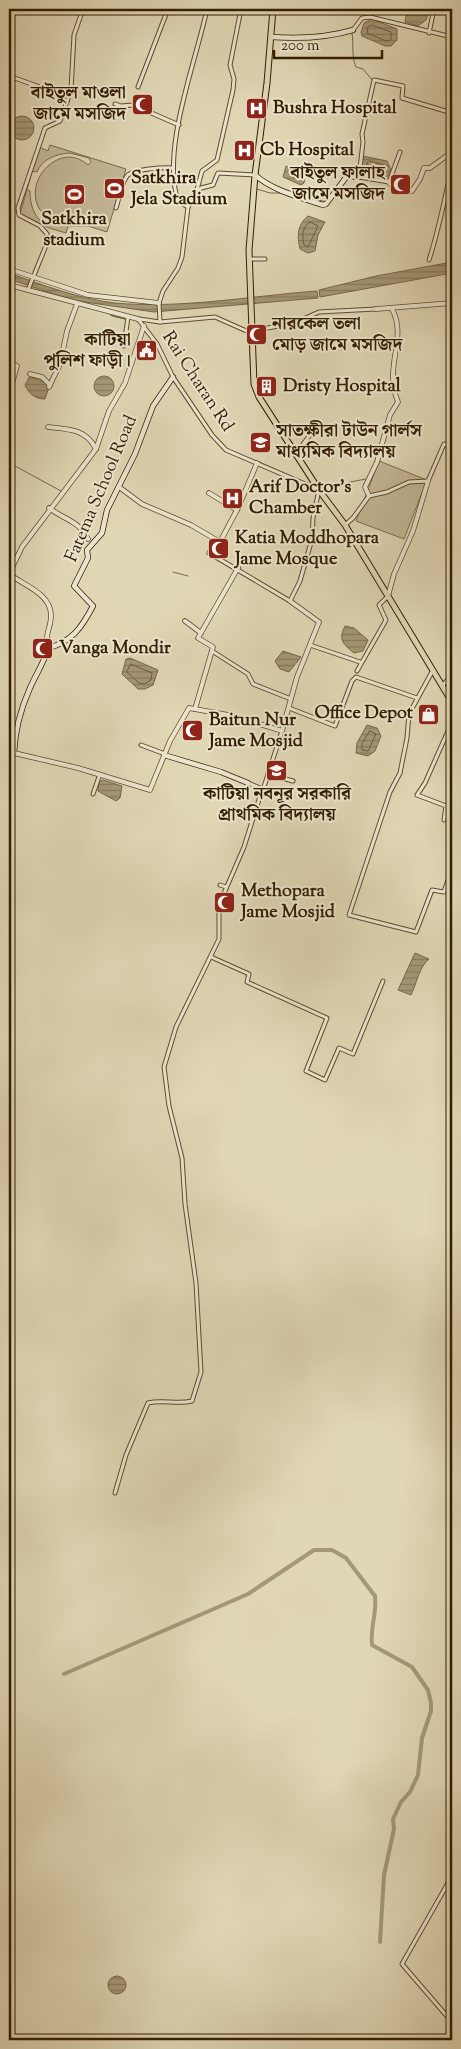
<svg xmlns="http://www.w3.org/2000/svg" width="461" height="2049" viewBox="0 0 461 2049" font-family="'Sorts Mill Goudy','Noto Serif Bengali',serif">
  <style>
    .green { fill: #c3b796; stroke: #7b6a4b; fill-rule: evenodd }
    .water { fill: url(#water-rules); stroke: #776747 }
    .lines { fill: none; stroke-linecap: round; stroke-linejoin: round }
    .shore { stroke: #6c5a3c; stroke-width: 1 }
    .stream { stroke: #776747; stroke-width: 1 }
    .canal { stroke: #a59877; stroke-width: 4 }
    .minor-casing { stroke: #5e4c2d; stroke-width: 5 }
    .tertiary-casing { stroke: #5e4c2d; stroke-width: 5.5 }
    .secondary-casing { stroke: #331d00; stroke-width: 6 }
    .trunk-casing { stroke: #331d00; stroke-width: 7 }
    .minor { stroke: #ebe5cf; stroke-width: 3 }
    .tertiary { stroke: #ebe5cf; stroke-width: 4 }
    .secondary { stroke: #ebe5cf; stroke-width: 4.5 }
    .trunk { stroke: #e0d7b5; stroke-width: 5 }
    .labels { text-anchor: middle; dominant-baseline: central; stroke-width: 4; stroke-linejoin: round; paint-order: stroke }
    .poi-label { font-size: 18px; font-weight: bold; fill: #331d00; stroke: #ebe5cf; text-anchor: start }
    .street-label { font-size: 18px; fill: #331d00; stroke: #ebe5cf }
  </style>
  <defs>
    <pattern id="water-rules" width="6" height="5" patternUnits="userSpaceOnUse" patternTransform="scale(1.25)"><rect width="6" height="5" fill="#a59877"/><path d="M0 2.5h6" fill="none" stroke="#877b5f"/></pattern>
  </defs>
  <rect width="100%" height="100%" fill="#e0d7b5"/>
  <filter id="stains"><feTurbulence type="fractalNoise" baseFrequency=".004" numOctaves="4"/><feColorMatrix values="0 0 0 0 .2 0 0 0 0 .09 0 0 0 0 .02 0 0 0 .5 -.17"/></filter>
  <radialGradient id="worn" r=".72"><stop offset=".6" stop-color="#630" stop-opacity="0"/><stop offset="1" stop-color="#630" stop-opacity=".3"/></radialGradient>
  <g class="green">
    <path d="M50 145 126 169 107 232 88 226H68L66 233 49 228 20 214 39 147 48 151ZM70 153 89 158 91 162 88 165C56 136 10 195 52 221L47 226C34 218 30 205 30 191L26 189 32 171 37 172C42 159 56 154 70 153Z"/>
    <path d="M379 461 427 480 404 539 356 521Z"/>
  </g>
  <g class="water">
    <path d="M407 9H430L426 20 418 26 405 22Z"/>
    <path d="M372 19 397 29V40L391 46H385L362 36 361 32 364 23Z"/>
    <circle cx="22" cy="128" r="12"/>
    <path d="M363 156 387 161 391 170 388 179 362 174 360 171Z"/>
    <path d="M286 166 306 173 304 183 301 185 283 177Z"/>
    <path d="M308 216 325 222 318 235 315 251 308 253 300 249C297 236 297 225 308 216Z"/>
    <path d="M452 262V273L320 297 319 290 376 276Z"/>
    <path d="M9 273C42 285 80 299 115 303 182 309 250 296 317 291L318 298 154 312 71 300 9 279Z"/>
    <path d="M30 376 46 383 49 387 45 399C35 399 29 394 25 385Z"/>
    <circle cx="104" cy="386" r="10"/>
    <path d="M345 626 354 628 368 640 363 651 354 653C343 644 338 640 345 626Z"/>
    <path d="M283 651 301 657 289 672 280 669 275 661Z"/>
    <path d="M130 658 158 670 153 685 145 689H138L122 674 126 659Z"/>
    <path d="M367 725 377 728 381 736 375 751 368 756 356 753 357 743Z"/>
    <path d="M103 780 122 786 120 798 116 801 98 791 99 782Z"/>
    <path d="M415 953 429 959C419 967 417 983 411 995L398 990Z"/>
    <circle cx="117" cy="1985" r="9"/>
  </g>
  <g class="lines">
    <g class="shore">
      <path d="M372 25 391 32V40L386 41 367 33 368 27Z"/>
      <path d="M370 161 384 165 385 172 367 170V163Z"/>
      <path d="M310 222 318 226 308 247 304 245C302 237 302 226 310 222Z"/>
      <path d="M131 664 152 673 151 680 144 684 139 683 127 672Z"/>
      <path d="M370 731 376 734 368 751 362 750V744Z"/>
    </g>
    <g class="stream">
      <path d="M352 33C354 44 351 56 356 67L363 69 373 81"/>
      <path d="M262 142 264 123"/>
      <path d="M357 174 359 163"/>
      <path d="M173 180 177 201 186 208"/>
      <path d="M257 189 270 193H282"/>
      <path d="M301 195 326 202"/>
      <path d="M255 208V200"/>
      <path d="M165 285 174 272"/>
      <path d="M110 315 125 319 112 316"/>
      <path d="M250 353 252 379"/>
      <path d="M263 408 278 432"/>
      <path d="M15 466 61 491"/>
      <path d="M350 482 366 479"/>
      <path d="M173 572 188 576"/>
    </g>
    <path class="canal" d="M64 1674 248 1594 314 1550H332L346 1558 375 1596C377 1613 370 1628 372 1645L412 1667 428 1690 431 1703V1711L422 1738 418 1775 410 1792 401 1802 393 1819 394 1829 384 1875 380 1942"/>
    <defs>
      <g id="minor">
        <path d="M207 9C196 62 161 149 178 201L188 207 195 197 202 171 217 160 233 90 234 79 230 65 241 9"/>
        <path d="M9 12 12 9"/>
        <path d="M353 30 362 18 370 17 452 37"/>
        <path d="M429 33 434 9"/>
        <path d="M9 76 37 86 67 102"/>
        <path d="M138 87 168 9"/>
        <path d="M115 104 121 106 133 105 179 125"/>
        <path d="M400 152 389 182 359 177 363 142 362 134 374 80 403 86 402 98 452 113"/>
        <path d="M196 194 201 188 213 185 218 173 255 175"/>
        <path d="M116 208C119 199 121 184 127 176 132 169 165 167 173 168"/>
        <path d="M250 259H265"/>
        <path d="M429 260C439 230 444 199 452 169"/>
        <path d="M28 290 45 248 47 234 40 226 19 215 18 208 45 128 60 121 71 90 74 35 83 9"/>
        <path d="M138 319 157 344 173 377 212 435 226 450 319 490 313 518 312 539 300 581 290 601 209 553 215 540"/>
        <path d="M139 319 160 322 215 317 251 333"/>
        <path d="M160 322 159 303 163 291 178 268 182 257 188 207"/>
        <path d="M252 331 294 323 319 312 376 309"/>
        <path d="M124 346 128 317"/>
        <path d="M296 454 318 424 333 429"/>
        <path d="M345 525 353 518 369 496 387 492 409 482 428 481 444 444 452 446"/>
        <path d="M310 645 360 662"/>
        <path d="M212 651 248 674 253 684 291 699"/>
        <path d="M433 670 409 714 407 738 400 773 390 792 349 915 416 932 432 890 444 892 452 868"/>
        <path d="M357 671 386 620 379 605 388 596"/>
        <path d="M443 685 452 675"/>
        <path d="M289 708 335 726 352 681 356 677 417 698"/>
        <path d="M141 745 165 754"/>
        <path d="M268 774 293 781"/>
        <path d="M262 793 282 731"/>
        <path d="M93 794 100 774"/>
        <path d="M444 820 446 806 417 795 425 783 452 722"/>
        <path d="M220 885 226 887"/>
        <path d="M211 957 249 974 247 982 327 1018 306 1071 325 1080 339 1048 353 1054 383 981"/>
        <path d="M115 1493 126 1455 148 1403C163 1399 177 1405 192 1401L201 1372 196 1283 185 1204 182 1158 169 1106 164 1067 176 1027 219 939V905L244 847 261 793 260 788 248 783"/>
        <path d="M452 1876 402 1964 452 2022"/>
      </g>
      <g id="tertiary">
        <path d="M389 182 390 184 412 191 420 179 424 168H430L452 152"/>
        <path d="M9 269 88 295 159 303"/>
        <path d="M9 285 138 319"/>
        <path d="M376 309 452 303"/>
        <path d="M9 361 17 366 9 394"/>
        <path d="M30 374 42 377 50 385"/>
        <path d="M49 387 60 364 67 331 77 304"/>
        <path d="M48 427C69 429 86 429 96 449"/>
        <path d="M119 487 142 504 191 525 220 542 238 508 257 463"/>
        <path d="M209 493 237 510"/>
        <path d="M369 496 365 487 377 462 390 415 398 402C383 366 408 338 392 309"/>
        <path d="M49 508C65 520 78 520 88 539"/>
        <path d="M388 596 394 574 413 531 428 481"/>
        <path d="M185 621 201 633"/>
        <path d="M48 648C45 630 50 632 51 617 52 594 25 586 9 574L22 547 96 449 109 411 125 383 144 326"/>
        <path d="M195 709 213 647 198 638 238 568"/>
        <path d="M14 753 78 768 150 790 170 741 189 708 234 716 282 731 297 677 319 622 290 601"/>
      </g>
      <g id="secondary">
        <path d="M271 37C300 39 326 38 353 30"/>
        <path d="M255 175C273 191 300 197 323 205L326 204 347 176 359 177"/>
        <path d="M164 755 221 772 248 783"/>
        <path d="M9 758 14 753C15 731 21 708 30 688 36 674 44 663 48 648 72 642 82 627 93 606L74 586 88 558 87 550 102 533 107 510 135 454 153 406 173 377"/>
      </g>
      <path id="trunk" d="M273 9 267 83 255 175 249 250 254 384 259 397 319 490 345 525 452 702"/>
    </defs>
    <use href="#minor" class="minor-casing"/>
    <use href="#tertiary" class="tertiary-casing"/>
    <use href="#secondary" class="secondary-casing"/>
    <use href="#trunk" class="trunk-casing"/>
    <use href="#minor" class="minor"/>
    <use href="#tertiary" class="tertiary"/>
    <use href="#secondary" class="secondary"/>
    <use href="#trunk" class="trunk"/>
  </g>
  <defs>
    <symbol id="mosque-square" viewBox="-11 -11 22 22"><rect x="-9" y="-9" width="18" height="18" rx="4" fill="#8f2418" stroke="#ebe5cf"/><path d="M3.5-4.9A6 6 0 1 0 3.5 4.9A5 5 0 1 1 3.5-4.9Z" fill="#fff"/></symbol>
    <symbol id="hospital-square" viewBox="-11 -11 22 22"><rect x="-9" y="-9" width="18" height="18" rx="4" fill="#8f2418" stroke="#ebe5cf"/><path d="M-5-5h3v3.5h4V-5h3V5h-3V1.5h-4V5h-3Z" fill="#fff"/></symbol>
    <symbol id="stadium-square" viewBox="-11 -11 22 22"><rect x="-9" y="-9" width="18" height="18" rx="4" fill="#8f2418" stroke="#ebe5cf"/><path d="M0-5a6.5 5 0 1 0 0 10a6.5 5 0 1 0 0-10ZM-3.5-1.8h7v3.6h-7Z" fill="#fff"/></symbol>
    <symbol id="civic-square" viewBox="-11 -11 22 22"><rect x="-9" y="-9" width="18" height="18" rx="4" fill="#8f2418" stroke="#ebe5cf"/><path d="M-.6-6.5H3V-4.5H.6V-3L4-1V1h2V6H-6V1h2V-1L-.6-3ZM-1.2 2.5V6h2.4V2.5Z" fill="#fff"/></symbol>
    <symbol id="building-square" viewBox="-11 -11 22 22"><rect x="-9" y="-9" width="18" height="18" rx="4" fill="#8f2418" stroke="#ebe5cf"/><path d="M-4-6H4V6H1V3H-1V6H-4ZM-2.5-4.3h1.7v1.8h-1.7ZM.8-4.3h1.7v1.8H.8ZM-2.5-1h1.7V.8h-1.7ZM.8-1h1.7V.8H.8Z" fill="#fff"/></symbol>
    <symbol id="school-square" viewBox="-11 -11 22 22"><rect x="-9" y="-9" width="18" height="18" rx="4" fill="#8f2418" stroke="#ebe5cf"/><path d="M0-5L7-2L0 1L-7-2ZM-4 1L0 2.5L4 1V4Q0 6-4 4Z" fill="#fff"/></symbol>
    <symbol id="shop-square" viewBox="-11 -11 22 22"><rect x="-9" y="-9" width="18" height="18" rx="4" fill="#8f2418" stroke="#ebe5cf"/><path d="M-5-2.5h2.3a2.7 3.5 0 0 1 5.4 0H5L5.5 6h-11ZM-1.5-2.5h3a1.5 2.3 0 0 0-3 0Z" fill="#fff"/></symbol>
  </defs>
  <g fill-rule="evenodd">
    <use href="#mosque-square" x="130" y="92" width="25" height="25"/>
    <use href="#hospital-square" x="244" y="96" width="25" height="25"/>
    <use href="#hospital-square" x="232" y="138" width="25" height="25"/>
    <use href="#mosque-square" x="388" y="172" width="25" height="25"/>
    <use href="#stadium-square" x="102" y="176" width="25" height="25"/>
    <use href="#stadium-square" x="62" y="182" width="25" height="25"/>
    <use href="#mosque-square" x="244" y="322" width="25" height="25"/>
    <use href="#civic-square" x="134" y="338" width="25" height="25"/>
    <use href="#building-square" x="254" y="374" width="25" height="25"/>
    <use href="#school-square" x="248" y="430" width="25" height="25"/>
    <use href="#hospital-square" x="220" y="486" width="25" height="25"/>
    <use href="#mosque-square" x="206" y="536" width="25" height="25"/>
    <use href="#mosque-square" x="30" y="636" width="25" height="25"/>
    <use href="#shop-square" x="416" y="702" width="25" height="25"/>
    <use href="#mosque-square" x="180" y="718" width="25" height="25"/>
    <use href="#school-square" x="264" y="758" width="25" height="25"/>
    <use href="#mosque-square" x="212" y="890" width="25" height="25"/>
  </g>
  <g class="labels">
    <g class="poi-label">
      <text x="126" y="94" text-anchor="end">বাইতুল মাওলা<tspan x="126" dy="21">জামে মসজিদ</tspan></text>
      <text x="273" y="109">Bushra Hospital</text>
      <text x="260" y="151">Cb Hospital</text>
      <text x="385" y="174" text-anchor="end">বাইতুল ফালাহ<tspan x="385" dy="21">জামে মসজিদ</tspan></text>
      <text x="131" y="179">Satkhira<tspan x="131" dy="21">Jela Stadium</tspan></text>
      <text x="74" y="220" text-anchor="middle">Satkhira<tspan x="74" dy="21">stadium</tspan></text>
      <text x="272" y="325">নারকেল তলা<tspan x="272" dy="21">মোড় জামে মসজিদ</tspan></text>
      <text x="131" y="341" text-anchor="end">কাটিয়া<tspan x="131" dy="21">পুলিশ ফাড়ী।</tspan></text>
      <text x="283" y="387">Dristy Hospital</text>
      <text x="276" y="432">সাতক্ষীরা টাউন গার্লস<tspan x="276" dy="21">মাধ্যমিক বিদ্যালয়</tspan></text>
      <text x="249" y="488">Arif Doctor's<tspan x="249" dy="21">Chamber</tspan></text>
      <text x="235" y="539">Katia Moddhopara<tspan x="235" dy="21">Jame Mosque</tspan></text>
      <text x="59" y="649">Vanga Mondir</text>
      <text x="413" y="714" text-anchor="end">Office Depot</text>
      <text x="209" y="721">Baitun Nur<tspan x="209" dy="21">Jame Mosjid</tspan></text>
      <text x="277" y="795" text-anchor="middle">কাটিয়া নবনূর সরকারি<tspan x="277" dy="21">প্রাথমিক বিদ্যালয়</tspan></text>
      <text x="241" y="892">Methopara<tspan x="241" dy="21">Jame Mosjid</tspan></text>
    </g>
    <g class="street-label">
      <text transform="translate(197 382) rotate(57)">Rai Charan Rd</text>
      <text transform="translate(102 489) rotate(-67)">Fatema School Road</text>
    </g>
  </g>
  <rect width="461" height="2049" fill="none" stroke="#e0d7b5" stroke-width="30"/>
  <rect x="10" y="10" width="441" height="2029" fill="none" stroke="#331d00" stroke-width="2.5"/>
  <rect x="15" y="15" width="431" height="2019" fill="none" stroke="#331d00"/>
  <path d="M274 50v8h108v-8" fill="none" stroke="#331d00" stroke-width="2.5"/>
  <text x="281" y="50" font-size="15" fill="#331d00" stroke="#ebe5cf" stroke-width="4" paint-order="stroke">200 m</text>
  <rect width="100%" height="100%" filter="url(#stains)"/>
  <rect width="100%" height="100%" fill="url(#worn)"/>
</svg>
